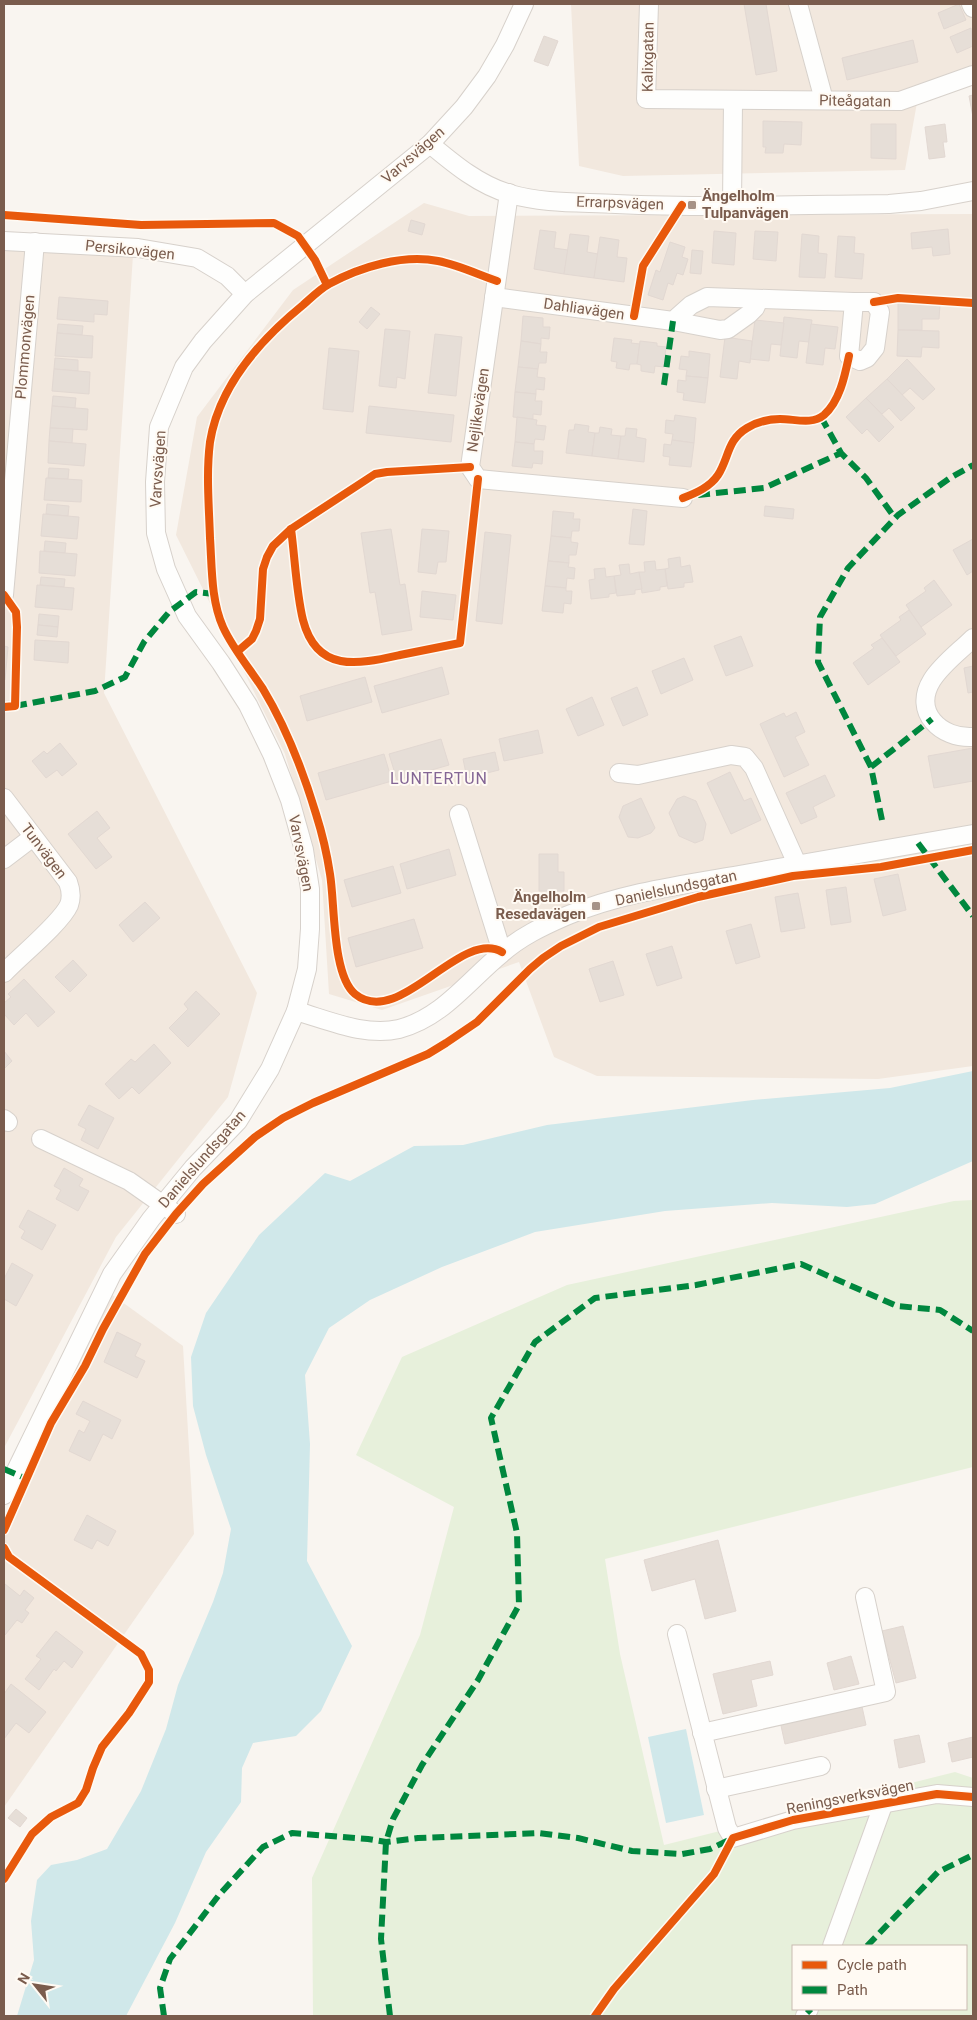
<svg xmlns="http://www.w3.org/2000/svg" width="977" height="2020" viewBox="0 0 977 2020" font-family="Roboto,sans-serif">
  <style>
    .residential { fill: #f2e8de }
    .green { fill: #e7f0db; fill-rule: evenodd }
    .water { fill: #d0e8ea }
    .building { fill: #e6ded7; stroke: #e2d8d2 }
    .lines { fill: none; stroke-linecap: round; stroke-linejoin: round }
    .minor-casing { stroke: #d7d1cb; stroke-width: 20 }
    .minor { stroke: #fefefd; stroke-width: 18 }
    .quiet { stroke: #00873e; stroke-width: 6; stroke-dasharray: 12 6; stroke-linecap: butt }
    .cycleway-casing { stroke: #fffaf3; stroke-width: 11 }
    .cycleway { stroke: #e8590c; stroke-width: 8 }
    .poi-dot { fill: #a69286; stroke: #fffaf3; stroke-width: 2 }
    .labels { text-anchor: middle; dominant-baseline: central; stroke-width: 4; stroke-linejoin: round; paint-order: stroke }
    .street-label { font-size: 15px; fill: #7a5c4d; stroke: #fffaf3 }
    .poi-label { font-size: 15px; font-weight: bold; fill: #7a5c4d; stroke: #fffaf3; text-anchor: start }
    .neighbourhood-label { font-size: 16px; letter-spacing: 1px; fill: #846695; stroke: #fffaf3 }
  </style>
  <rect width="100%" height="100%" fill="#f9f5f0"/>
  <g class="residential">
    <path d="M571 4H973V78L918 97 905 170 623 176 579 166Z"/>
    <path d="M424 203 469 216 973 214V1066L878 1079 597 1076 554 1057 519 962 382 1010 329 994 322 880 285 754 176 535 197 417 293 290Z"/>
    <path d="M4 245 133 255 104 693 257 993 228 1097 116 1237 4 1448Z"/>
    <path d="M111 1294 183 1346 194 1534 4 1807V1526Z"/>
  </g>
  <path class="green" d="M973 1200V1467L605 1559 620 1654 664 1845 955 1772 973 1778V2016H313L312 1878 420 1635 454 1507 356 1455 402 1357 567 1285 954 1201ZM793 1946H966V2009H793Z"/>
  <g class="water">
    <path d="M973 1071V1161L875 1204 847 1207 772 1203 665 1211 535 1232 442 1267 370 1300 329 1328 305 1375 310 1444 307 1561 352 1646 321 1711 296 1736 253 1743 242 1768 241 1802 206 1852 175 1923 126 2016H17L34 1960 31 1921 37 1880 51 1865 77 1860 107 1849 141 1791 166 1729 178 1685 213 1602 223 1573 231 1529 206 1455 193 1406 191 1357 206 1313 259 1235 325 1173 350 1181 414 1146 463 1145 547 1125 753 1100 890 1088Z"/>
    <path d="M686 1729 704 1815 666 1823 648 1737Z"/>
  </g>
  <g class="building">
    <path d="M744 4H766L777 71 756 75Z"/>
    <path d="M959 4 966 20 944 29 938 13Z"/>
    <path d="M971 28 973 46 957 53 950 37Z"/>
    <path d="M544 36 558 41 548 66 534 61Z"/>
    <path d="M913 40 918 62 847 80 842 58Z"/>
    <path d="M973 95V117L969 96Z"/>
    <path d="M763 121 802 122 801 145 784 144 783 153H765L766 147H763Z"/>
    <path d="M871 124H896V159L871 158Z"/>
    <path d="M945 124 947 142H943L945 157 929 159 925 127Z"/>
    <path d="M411 220 425 224 422 235 408 231Z"/>
    <path d="M948 229 950 254 933 256 932 247 912 249 911 233Z"/>
    <path d="M540 230 556 232 554 248 568 250 564 274 534 269Z"/>
    <path d="M714 231 736 233 734 265 712 263Z"/>
    <path d="M755 231 778 232 776 261 753 259Z"/>
    <path d="M570 234 589 236 587 252 598 254 594 278 564 274Z"/>
    <path d="M802 234 819 236 818 253 827 254 825 278 799 277Z"/>
    <path d="M838 236 855 237 854 253 864 254 862 279 835 277Z"/>
    <path d="M600 237 619 240 617 257 627 258 624 282 594 278Z"/>
    <path d="M670 242 685 247 682 257 688 259 683 275 677 273 673 285 668 283 663 300 648 295 656 270 660 272Z"/>
    <path d="M692 250 703 251 701 274 690 273Z"/>
    <path d="M59 297 108 301 107 315 94 314V322L57 319Z"/>
    <path d="M898 303 940 304 939 319H922V330H898Z"/>
    <path d="M371 307 380 314 367 329 359 322Z"/>
    <path d="M523 316 543 318V327H550L549 339 541 338V344L521 341Z"/>
    <path d="M784 317 812 320 809 342 799 341 797 358 780 356Z"/>
    <path d="M755 320 784 323 781 345 771 344 769 361 750 359Z"/>
    <path d="M58 324 83 326 82 335 57 333Z"/>
    <path d="M811 324 838 327 835 349 825 348 823 365 806 363Z"/>
    <path d="M385 329 410 331 405 379 397 377 396 388 379 386Z"/>
    <path d="M898 330 939 331V348L922 347 921 357 897 356Z"/>
    <path d="M57 333 93 336 92 358 55 356Z"/>
    <path d="M435 334 462 337 456 396 428 393Z"/>
    <path d="M725 337 752 341 750 363 739 361 737 379 720 377Z"/>
    <path d="M614 338 632 340 631 343 640 344 637 364H630L629 370 616 368 617 362 611 361Z"/>
    <path d="M521 341 541 344 540 352H547L546 363H539L538 369 518 367Z"/>
    <path d="M640 341 657 343V346L666 347 664 367 655 366 654 373 641 371V365L637 364Z"/>
    <path d="M329 348 359 351 353 412 323 409Z"/>
    <path d="M689 351 710 354 708 378 686 376 687 370 679 369 681 356 689 357Z"/>
    <path d="M55 358 78 360V371L54 369Z"/>
    <path d="M907 359 935 389 923 400 910 388 902 395 887 379Z"/>
    <path d="M518 367 538 369 537 377 545 378 544 390 536 389V394L515 392Z"/>
    <path d="M54 369 90 372 89 394 52 391Z"/>
    <path d="M686 376 708 378 705 403 683 400 684 393 677 392 678 380 686 381Z"/>
    <path d="M887 379 915 408 901 421 889 408 882 414 866 398Z"/>
    <path d="M515 392 536 394 535 401H542L541 415 533 414V419L513 417Z"/>
    <path d="M53 396 76 398 75 408 52 406Z"/>
    <path d="M866 398 894 427 879 442 867 429 862 434 846 417Z"/>
    <path d="M52 406 88 409 87 430 50 428Z"/>
    <path d="M369 406 454 415 451 442 366 433Z"/>
    <path d="M675 415 696 418 694 443 672 440 673 434 665 433 666 420 674 421Z"/>
    <path d="M517 417 537 420 536 425 546 426 544 440 535 439 534 444 515 442Z"/>
    <path d="M575 424 589 426 588 432 595 433 592 456 566 453 569 430H574Z"/>
    <path d="M600 427 612 429 611 435 621 436 618 459 592 456 595 433H599Z"/>
    <path d="M50 428 73 429 72 443 49 441Z"/>
    <path d="M626 428 637 429 636 437 646 439 644 462 618 459 621 436H625Z"/>
    <path d="M672 440 694 443 691 467 669 465 670 457 663 456 664 444 671 445Z"/>
    <path d="M49 441 86 444 84 466 48 463Z"/>
    <path d="M515 442 534 444V451H543L542 464 533 463 532 468 512 466Z"/>
    <path d="M49 468 69 469 68 479 48 478Z"/>
    <path d="M46 478 82 480 81 502 44 500Z"/>
    <path d="M47 504 69 506 68 516 46 514Z"/>
    <path d="M765 506 794 509 793 519 764 516Z"/>
    <path d="M633 509 647 511 644 545 629 544Z"/>
    <path d="M553 511 574 513 573 519H580L579 531H572L571 538 551 536Z"/>
    <path d="M43 514 79 517 77 539 41 536Z"/>
    <path d="M391 529 400 585 405 584 412 630 382 635 375 592 370 593 361 533Z"/>
    <path d="M422 529 449 531 446 562H438L436 574 418 572Z"/>
    <path d="M485 532 511 535 502 624 476 621Z"/>
    <path d="M551 536 571 538V542L578 543 576 555H569V563L548 561Z"/>
    <path d="M973 539V571L967 575 953 550Z"/>
    <path d="M45 541 66 543 65 553 44 551Z"/>
    <path d="M40 551 77 554 75 576 39 573Z"/>
    <path d="M680 557 681 567 690 565 693 582 684 583V587L668 589 665 569 669 568 668 559Z"/>
    <path d="M548 561 569 563 568 567 575 568 574 579 567 578 566 588 545 586Z"/>
    <path d="M655 561 656 570 665 569 667 586 660 587V590L642 593 639 572H645L644 562Z"/>
    <path d="M629 564 630 574 639 572 642 589 635 590V594L617 596 614 576 621 575 619 565Z"/>
    <path d="M605 568 606 577 614 576 616 593 609 594V597L591 599 589 580 595 579 594 569Z"/>
    <path d="M41 577 65 579 64 587 40 585Z"/>
    <path d="M934 580 952 605 921 627 906 605 926 591 924 588Z"/>
    <path d="M37 585 74 588 72 610 35 607Z"/>
    <path d="M545 586 566 588V591H572L571 604 564 603 563 613 542 611Z"/>
    <path d="M422 591 456 595 453 620 420 617Z"/>
    <path d="M909 610 926 634 896 656 880 635 901 620 899 617Z"/>
    <path d="M39 614 59 616 58 627 38 625Z"/>
    <path d="M38 625 58 627 57 637 37 635Z"/>
    <path d="M741 636 753 666 726 676 714 646Z"/>
    <path d="M882 638 900 662 868 685 853 663 874 648 871 645Z"/>
    <path d="M35 640 69 642 68 663 34 660Z"/>
    <path d="M4 646 8 647 5 680H4Z"/>
    <path d="M684 658 693 680 661 694 652 671Z"/>
    <path d="M973 666V692L968 693 964 668Z"/>
    <path d="M442 667 449 694 382 713 374 686Z"/>
    <path d="M365 677 372 702 307 721 300 696Z"/>
    <path d="M637 687 648 715 623 726 611 698Z"/>
    <path d="M592 697 604 725 578 736 566 709Z"/>
    <path d="M796 712 805 732 795 737 809 765 784 777 760 724 784 713 786 717Z"/>
    <path d="M538 730 543 753 504 761 499 739Z"/>
    <path d="M441 739 449 765 397 780 389 754Z"/>
    <path d="M60 743 77 764 62 776 57 770 46 778 32 761 44 751 47 754Z"/>
    <path d="M973 748V781L934 788 928 756Z"/>
    <path d="M495 752 499 770 467 778 463 759Z"/>
    <path d="M384 754 392 781 326 800 318 773Z"/>
    <path d="M730 772 744 801 751 798 761 820 731 834 707 783Z"/>
    <path d="M825 775 835 796 813 807 817 817 801 824 786 793Z"/>
    <path d="M684 796 696 801 706 824 703 840 695 843 679 836 669 813 677 799Z"/>
    <path d="M641 798 655 828 651 833 638 838 628 837 619 817 623 806Z"/>
    <path d="M97 811 110 828 97 838 112 857 96 869 68 834Z"/>
    <path d="M449 849 456 875 407 889 400 864Z"/>
    <path d="M539 854H558V872H564V891H539Z"/>
    <path d="M393 866 401 893 352 907 344 880Z"/>
    <path d="M898 874 906 910 883 916 874 879Z"/>
    <path d="M846 887 851 922 831 925 826 890Z"/>
    <path d="M798 893 805 928 781 932 775 897Z"/>
    <path d="M145 902 160 918 133 942 119 925Z"/>
    <path d="M414 919 423 948 356 967 348 938Z"/>
    <path d="M751 924 760 957 736 964 726 931Z"/>
    <path d="M672 946 682 978 657 986 646 954Z"/>
    <path d="M73 960 87 975 70 992 55 977Z"/>
    <path d="M613 961 624 995 600 1002 589 969Z"/>
    <path d="M24 979 55 1012 38 1027 26 1013 14 1025 4 1014V1003L11 997 8 994Z"/>
    <path d="M196 991 220 1014 188 1047 169 1028 188 1009 184 1004Z"/>
    <path d="M154 1044 171 1063 139 1094 132 1087 119 1099 105 1084 131 1059 135 1062Z"/>
    <path d="M4 1051 12 1061 4 1069Z"/>
    <path d="M89 1105 114 1118 98 1149 81 1140 86 1129 78 1125Z"/>
    <path d="M64 1168 83 1179 79 1186 89 1191 78 1211 56 1199 61 1190 54 1186Z"/>
    <path d="M28 1210 56 1225 42 1250 21 1238 25 1231 19 1227Z"/>
    <path d="M12 1263 33 1275 16 1306 4 1299V1279Z"/>
    <path d="M117 1332 141 1344 135 1356 145 1361 137 1378 104 1362Z"/>
    <path d="M83 1401 121 1420 112 1439 103 1434 90 1461 69 1451 79 1430 84 1433 90 1421 76 1414Z"/>
    <path d="M87 1515 116 1531 108 1546 97 1540 92 1549 74 1540Z"/>
    <path d="M718 1540 736 1611 705 1619 695 1579 652 1591 644 1560Z"/>
    <path d="M5 1584 20 1596 24 1590 34 1598 25 1610 29 1613 22 1623 17 1620 5 1635 4 1634Z"/>
    <path d="M903 1626 916 1678 896 1683 882 1631Z"/>
    <path d="M56 1631 83 1652 72 1668 64 1661 56 1671 54 1669 39 1690 25 1679 41 1659 36 1656Z"/>
    <path d="M851 1656 859 1684 834 1690 827 1663Z"/>
    <path d="M770 1661 773 1675 751 1680 757 1706 723 1714 713 1674Z"/>
    <path d="M11 1684 46 1712 29 1733 16 1723 4 1739V1694Z"/>
    <path d="M861 1702 866 1725 785 1744 780 1721Z"/>
    <path d="M919 1735 925 1762 899 1768 894 1740Z"/>
    <path d="M973 1737V1757L952 1762 948 1743Z"/>
    <path d="M16 1809 27 1818 20 1827 8 1818Z"/>
  </g>
  <g class="lines">
    <defs>
      <g id="minor">
        <path d="M649 4 646 99 900 101 973 75"/>
        <path d="M798 4 824 100"/>
        <path d="M971 4 973 8"/>
        <path d="M430 144C454 164 479 185 510 194 544 204 581 202 616 204 706 208 798 205 889 204L921 201 973 191"/>
        <path d="M509 193 470 467 478 479 683 498"/>
        <path d="M732 205 733 101"/>
        <path d="M4 241 138 248 197 258 227 276 245 294"/>
        <path d="M494 297 673 321 691 305 707 297 854 302 849 356 860 361 867 358 875 348 880 312 874 302H854"/>
        <path d="M673 321 720 330 728 329 749 314 755 308 759 299"/>
        <path d="M4 595 35 242"/>
        <path d="M973 638C960 651 942 664 932 680 912 712 941 739 973 737"/>
        <path d="M619 773 638 775 731 755 745 757 754 768 797 864"/>
        <path d="M4 798 68 882C71 890 72 897 69 905 61 923 19 957 4 973"/>
        <path d="M459 814 502 952"/>
        <path d="M4 859 33 837"/>
        <path d="M296 1011C328 1020 365 1037 399 1029 442 1018 468 981 501 954 520 937 543 926 566 916 621 893 681 885 739 875 817 861 895 847 973 834"/>
        <path d="M4 1119 8 1122"/>
        <path d="M41 1139 129 1181 176 1214"/>
        <path d="M4 1495 112 1274 151 1219 193 1168 238 1121 270 1069 296 1011 307 969 310 929V889L304 850 290 800 272 754 248 705 221 663 187 616 166 569 156 533 155 482 159 427 184 367 203 341 245 294 430 144 464 107 487 76 505 45 524 4"/>
        <path d="M677 1634 727 1828 733 1838 793 1820 937 1794 973 1797"/>
        <path d="M702 1733 886 1692 865 1597"/>
        <path d="M716 1789 821 1766"/>
        <path d="M832 1946 883 1805"/>
        <path d="M805 2016 809 2009"/>
      </g>
    </defs>
    <use href="#minor" class="minor-casing"/>
    <use href="#minor" class="minor"/>
    <g class="quiet">
      <path d="M664 385 673 321"/>
      <path d="M821 417 841 453 866 478 895 518"/>
      <path d="M698 495 764 488 841 453"/>
      <path d="M15 706 95 691 125 677 144 642 169 612 196 592 214 594"/>
      <path d="M871 767 818 662 820 617 848 568 898 515 950 478 973 465"/>
      <path d="M882 820 871 767 932 719"/>
      <path d="M918 843 973 916"/>
      <path d="M4 1469 27 1479"/>
      <path d="M867 1946 938 1872 973 1855"/>
      <path d="M807 2013 811 2009"/>
      <path d="M164 2016 160 1988 170 1959 219 1895 263 1847 292 1833 368 1839 386 1842 418 1838 538 1833 578 1838 632 1851 682 1854 710 1849 731 1839"/>
      <path d="M390 2016 381 1939 386 1842 393 1819 422 1765 478 1680 519 1605 517 1533 491 1418 535 1342 595 1298 696 1285 801 1264 897 1306 940 1310 973 1331"/>
    </g>
    <defs>
      <g id="cycleway">
        <path d="M4 215 141 225 274 223 298 236 315 260 327 285"/>
        <path d="M497 281C477 274 458 265 438 261 403 254 360 267 329 284 320 289 311 298 303 305 260 340 219 386 210 442 206 474 209 506 210 538 212 568 211 600 223 627 233 649 250 669 263 689 286 727 303 771 316 814 322 833 327 854 330 874 335 904 332 975 355 994 399 1030 460 928 502 952"/>
        <path d="M874 302 898 298 973 303"/>
        <path d="M634 316 643 266 682 205"/>
        <path d="M683 498C696 493 710 487 718 475 729 458 727 440 747 428 757 422 768 419 780 419 795 419 812 425 824 415 840 401 845 375 849 356"/>
        <path d="M291 529C295 558 296 591 303 620 317 674 359 664 400 655 420 651 440 647 460 643L478 479"/>
        <path d="M238 651 252 639 256 631 260 619 263 569 267 557 273 546 291 529 375 474 387 472 470 467"/>
        <path d="M4 707 15 706 17 627 16 612 4 595"/>
        <path d="M4 1530 51 1423 85 1366 103 1329 145 1254 176 1214 203 1184 255 1137 283 1118 313 1103 428 1054 446 1043 477 1022 530 969 543 958 561 946 599 927 698 897 793 876 881 867 973 850"/>
        <path d="M4 1548 9 1557 141 1654 149 1670V1682L129 1713 102 1747 93 1768 86 1790 78 1803 51 1817 32 1834 4 1879"/>
        <path d="M595 2016 614 1989 714 1874 733 1838 793 1820 937 1794 973 1797"/>
      </g>
    </defs>
    <use href="#cycleway" class="cycleway-casing"/>
    <use href="#cycleway" class="cycleway"/>
  </g>
  <g class="poi-dot">
    <rect x="687" y="200" width="10" height="10" rx="2.5"/>
    <rect x="591" y="901" width="10" height="10" rx="2.5"/>
  </g>
  <g class="labels">
    <g class="street-label">
      <text transform="translate(648 57) rotate(-89)">Kalixgatan</text>
      <text transform="translate(855 101) rotate(1)">Piteågatan</text>
      <text transform="translate(413 155) rotate(-41)">Varvsvägen</text>
      <text transform="translate(620 203) rotate(2)">Errarpsvägen</text>
      <text transform="translate(130 250) rotate(6)">Persikovägen</text>
      <text transform="translate(584 309) rotate(8)">Dahliavägen</text>
      <text transform="translate(25 347) rotate(-85)">Plommonvägen</text>
      <text transform="translate(478 410) rotate(-82)">Nejlikevägen</text>
      <text transform="translate(158 469) rotate(-86)">Varvsvägen</text>
      <text transform="translate(44 851) rotate(53)">Tunvägen</text>
      <text transform="translate(301 853) rotate(79)">Varvsvägen</text>
      <text transform="translate(676 888) rotate(-12)">Danielslundsgatan</text>
      <text transform="translate(202 1159) rotate(-49)">Danielslundsgatan</text>
      <text transform="translate(850 1797) rotate(-11)">Reningsverksvägen</text>
    </g>
    <g class="poi-label">
      <text x="702" y="196">Ängelholm<tspan x="702" dy="17">Tulpanvägen</tspan></text>
      <text x="586" y="897" text-anchor="end">Ängelholm<tspan x="586" dy="17">Resedavägen</tspan></text>
    </g>
    <g class="neighbourhood-label">
      <text x="439" y="778">LUNTERTUN</text>
    </g>
  </g>
  <rect width="977" height="2020" fill="none" stroke="#7a5c4d" stroke-width="10"/>
  <rect x="792" y="1945" width="175" height="65" fill="#fffaf3" stroke="#cabbb1"/>
  <rect x="802" y="1961" width="25" height="8" fill="#e8590c" stroke="#cabbb1"/>
  <text x="837" y="1970" font-size="15" fill="#7a5c4d">Cycle path</text>
  <rect x="802" y="1986" width="25" height="8" fill="#00873e" stroke="#cabbb1"/>
  <text x="837" y="1995" font-size="15" fill="#7a5c4d">Path</text>
  <g transform="translate(35 1985) rotate(300)" stroke="#fffaf3" stroke-width="4" paint-order="stroke">
  <path d="M0-4L9 19L0 12L-9 19Z" fill="#7a5c4d"/>
  <text y="-8" font-size="14" font-weight="bold" text-anchor="middle" fill="#7a5c4d">N</text>
  </g>
</svg>
